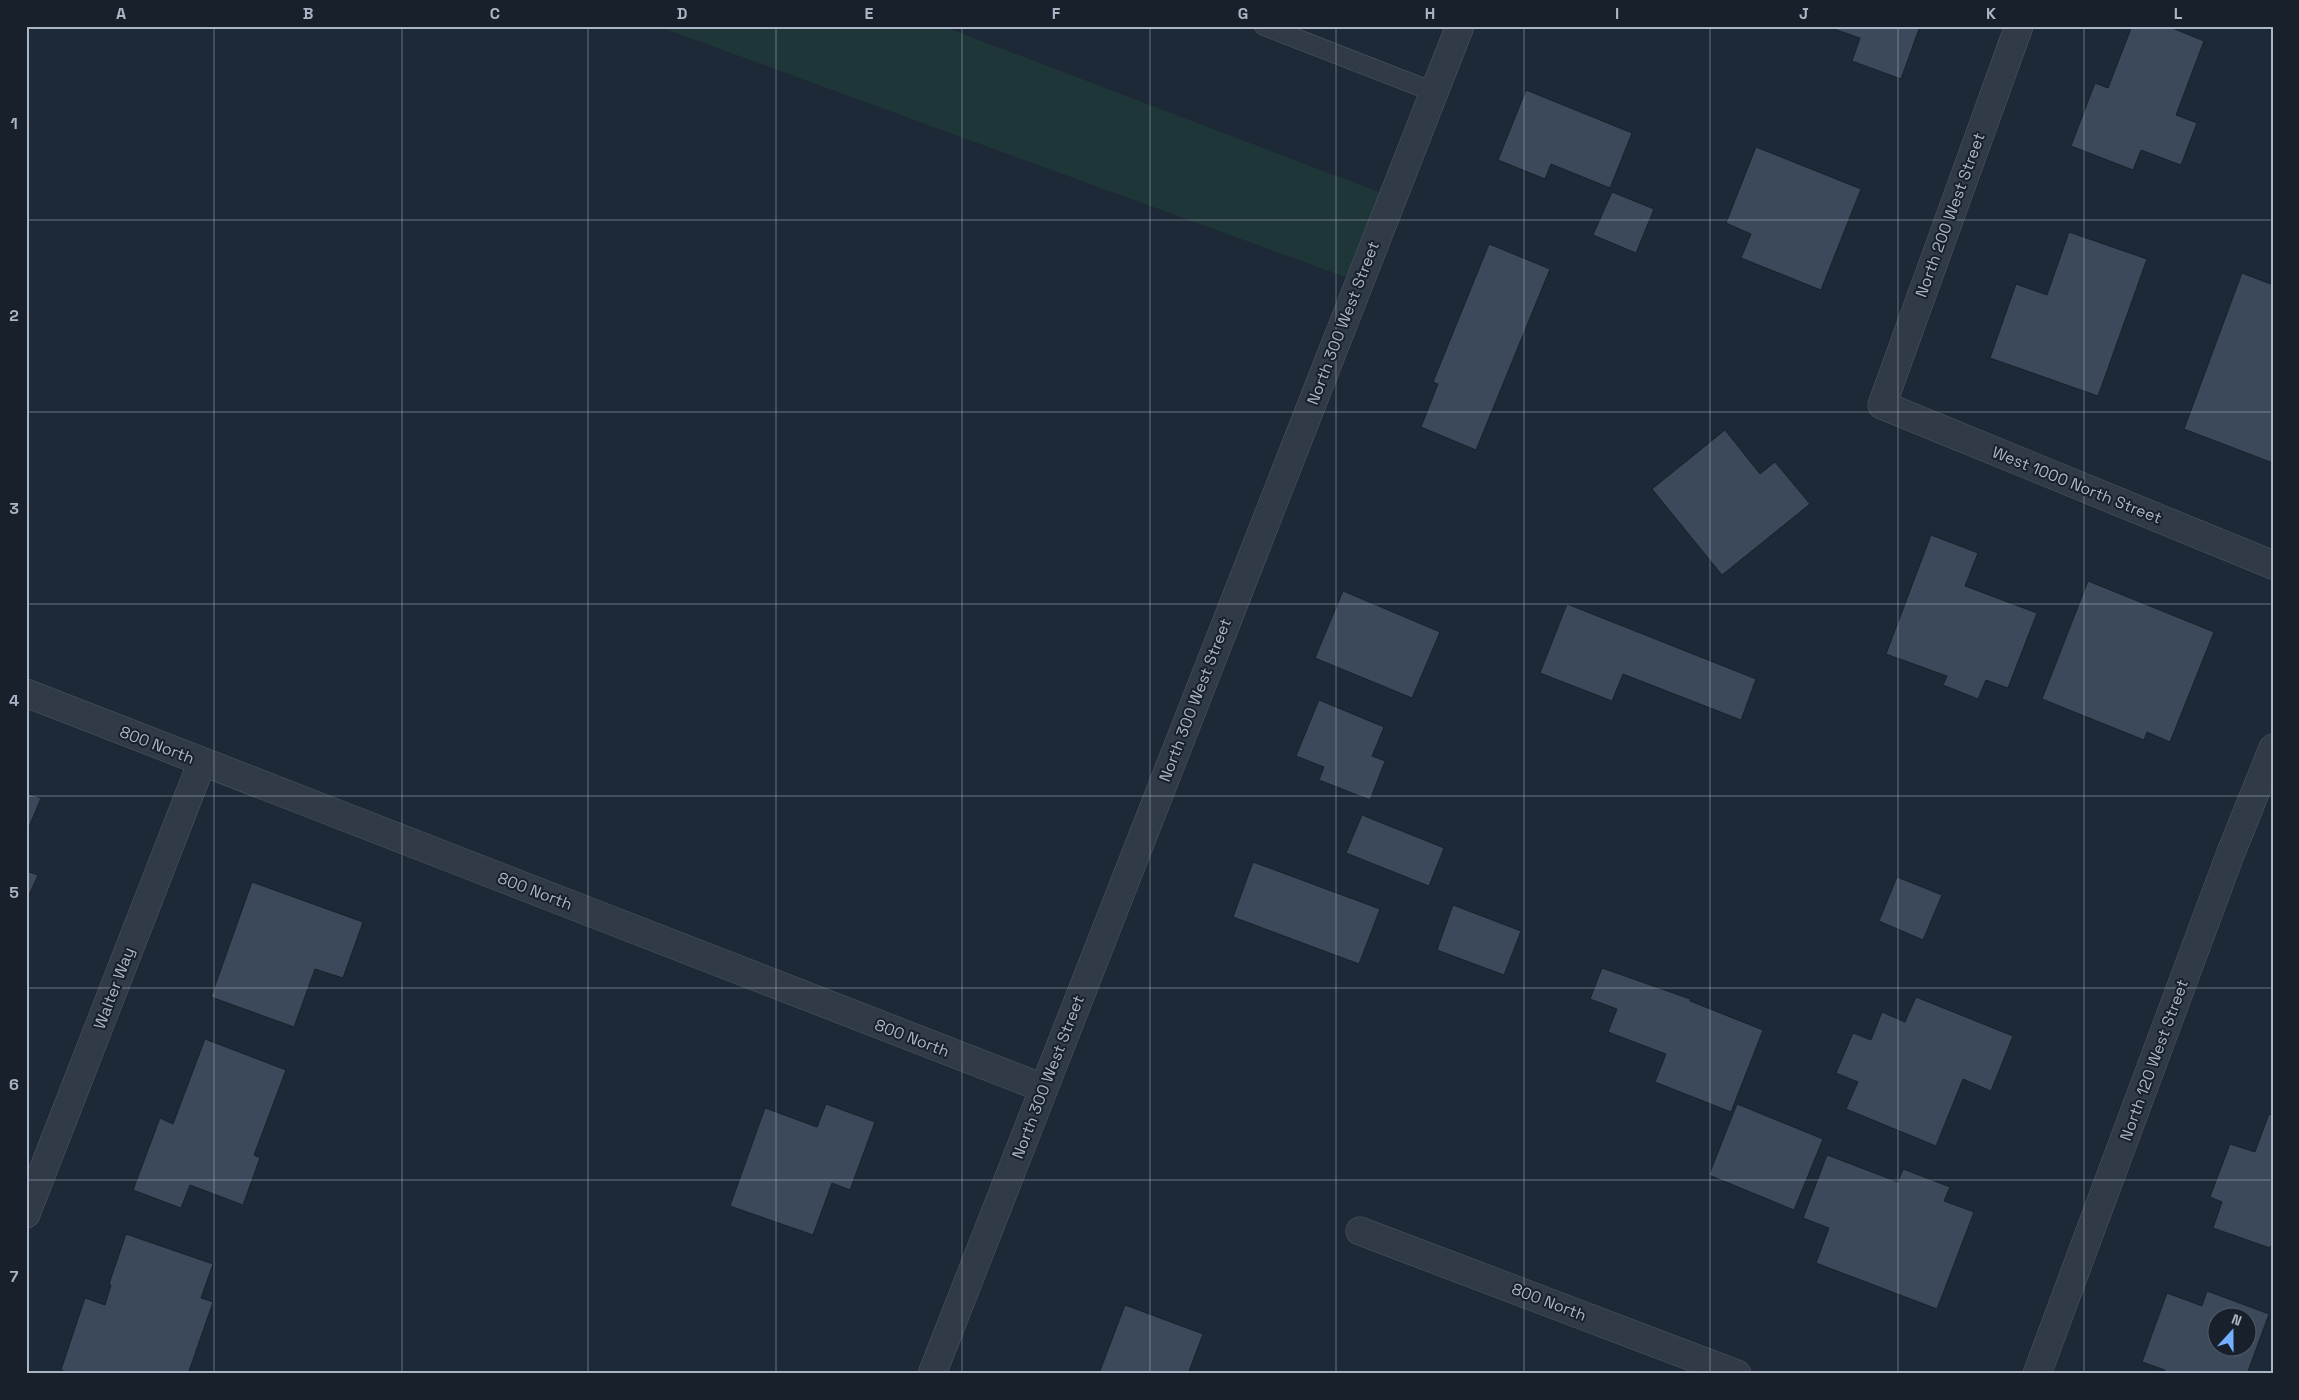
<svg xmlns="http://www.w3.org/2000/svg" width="2299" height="1400" viewBox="0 0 2299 1400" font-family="'Space Grotesk',sans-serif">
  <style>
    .green { fill: #1f3638 }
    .building { fill: #3b495a; stroke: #19222e; fill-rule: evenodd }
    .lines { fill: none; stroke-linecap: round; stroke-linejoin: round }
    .service-casing { stroke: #4e5866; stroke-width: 20 }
    .minor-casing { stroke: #4e5866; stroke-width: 29 }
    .service { stroke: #313b47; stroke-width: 19 }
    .minor { stroke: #313b47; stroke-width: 28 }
    .grid { fill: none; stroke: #aab5c5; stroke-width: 1; stroke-opacity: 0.55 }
    .labels { text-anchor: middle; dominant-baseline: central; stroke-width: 4; stroke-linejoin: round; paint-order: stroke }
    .street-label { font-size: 16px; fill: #aab5c5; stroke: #17202b }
    .neatline { fill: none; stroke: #aab5c5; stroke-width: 2 }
    .grid-label { font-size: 16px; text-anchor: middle; font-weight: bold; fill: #aab5c5 }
  </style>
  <rect width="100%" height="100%" fill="#1d2937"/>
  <path class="green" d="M657 26H942L1392 197 1359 282Z"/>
  <g class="building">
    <path d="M1834 26H1920L1901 79 1852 61 1860 38 1834 29Z"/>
    <path d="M2132 26H2167L2204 41 2176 115 2197 123 2181 165 2141 150 2133 170 2071 146 2095 83 2108 88Z"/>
    <path d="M1526 90 1632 133 1610 188 1551 164 1545 179 1498 160Z"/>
    <path d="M1756 147 1861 189 1821 290 1741 258 1751 234 1726 223Z"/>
    <path d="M1612 192 1654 209 1636 253 1593 235Z"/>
    <path d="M2069 232 2147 259 2098 396 1990 358 2016 284 2047 295Z"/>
    <path d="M1489 244 1550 269 1476 450 1421 427 1438 384 1433 382Z"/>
    <path d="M2242 273 2273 285V463L2184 429Z"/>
    <path d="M1725 430 1760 474 1775 462 1810 504 1722 575 1652 489Z"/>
    <path d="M1931 535 1978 553 1965 586 2037 613 2008 688 1986 680 1978 699 1943 685 1947 676 1886 654Z"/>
    <path d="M2088 581 2214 632 2170 742 2147 732 2144 740 2042 699Z"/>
    <path d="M1343 591 1440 632 1412 698 1315 658Z"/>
    <path d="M1567 604 1756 679 1741 720 1623 674 1612 701 1540 673Z"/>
    <path d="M1319 700 1384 727 1372 756 1385 761 1370 800 1319 780 1324 767 1296 756Z"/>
    <path d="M26 793 41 798 26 834Z"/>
    <path d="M1362 815 1444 848 1429 886 1346 853Z"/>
    <path d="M1253 862 1380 909 1359 964 1233 917Z"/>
    <path d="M26 871 38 875 26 902Z"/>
    <path d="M1897 877 1942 895 1923 940 1879 921Z"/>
    <path d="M252 882 363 922 343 978 315 969 294 1027 211 997Z"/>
    <path d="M1453 905 1521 931 1504 975 1437 950Z"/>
    <path d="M1602 968 1690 999V1001L1763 1030 1731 1112 1655 1082 1666 1054 1608 1032 1617 1009 1590 999Z"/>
    <path d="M1916 997 2013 1036 1991 1091 1963 1079 1936 1146 1846 1109 1858 1082 1836 1073 1853 1033 1871 1040 1882 1012 1905 1022Z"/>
    <path d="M205 1039 286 1070 254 1155 260 1158 243 1205 190 1185 181 1208 133 1190 160 1118 173 1124Z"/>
    <path d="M826 1104 875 1122 850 1190 832 1183 813 1235 730 1206 765 1108 817 1127Z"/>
    <path d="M1737 1104 1823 1139 1794 1210 1709 1175Z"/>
    <path d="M2269 1114 2273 1115V1241L2270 1248 2213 1228 2222 1202 2210 1197 2230 1144 2255 1152Z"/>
    <path d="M1827 1155 1898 1182 1903 1169 1950 1187 1944 1201 1974 1212 1937 1309 1816 1263 1829 1228 1803 1218Z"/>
    <path d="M126 1234 213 1264 201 1298 213 1302 188 1374H73L61 1370 85 1298 105 1305 111 1285 109 1284Z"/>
    <path d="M2207 1291 2269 1314 2247 1374H2164L2165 1370 2142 1362 2167 1293 2202 1306ZM2216 1318H2246V1348H2216Z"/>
    <path d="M1125 1305 1203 1334 1188 1374H1106L1100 1371Z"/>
  </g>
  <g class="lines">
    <defs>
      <path id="service" d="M1264 26 1434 92"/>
      <g id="minor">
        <path d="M2019 26 1882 405 2273 565"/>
        <path d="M26 693 1043 1088"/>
        <path d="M26 1214 202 762"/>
        <path d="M1360 1231 1737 1374"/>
        <path d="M932 1374 1460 26"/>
        <path d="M2037 1374 2230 855 2273 748"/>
      </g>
    </defs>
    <use href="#service" class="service-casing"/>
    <use href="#minor" class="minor-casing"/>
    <use href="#service" class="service"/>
    <use href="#minor" class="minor"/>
  </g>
  <path class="grid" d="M214 26V1374M402 26V1374M588 26V1374M776 26V1374M962 26V1374M1150 26V1374M1336 26V1374M1524 26V1374M1710 26V1374M1898 26V1374M2084 26V1374M26 220H2273M26 412H2273M26 604H2273M26 796H2273M26 988H2273M26 1180H2273"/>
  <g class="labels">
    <g class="street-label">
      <text transform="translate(1950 215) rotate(-70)">North 200 West Street</text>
      <text transform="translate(1343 323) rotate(-69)">North 300 West Street</text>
      <text transform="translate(2077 485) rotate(22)">West 1000 North Street</text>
      <text transform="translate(1195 700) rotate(-69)">North 300 West Street</text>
      <text transform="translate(157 745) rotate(21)">800 North</text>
      <text transform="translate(535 891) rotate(21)">800 North</text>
      <text transform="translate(114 988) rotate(-69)">Walter Way</text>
      <text transform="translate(912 1038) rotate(21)">800 North</text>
      <text transform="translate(2154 1060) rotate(-70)">North 120 West Street</text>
      <text transform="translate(1048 1077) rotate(-69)">North 300 West Street</text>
      <text transform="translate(1549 1302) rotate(21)">800 North</text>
    </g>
  </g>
  <rect width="2299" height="1400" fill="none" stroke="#17202b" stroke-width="55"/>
  <g transform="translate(2232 1332) rotate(21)"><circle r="24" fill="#17202b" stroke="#525c69"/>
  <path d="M0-4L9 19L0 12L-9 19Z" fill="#75afff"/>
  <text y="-8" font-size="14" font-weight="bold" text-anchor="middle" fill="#aab5c5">N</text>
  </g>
  <rect x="28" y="28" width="2244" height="1344" class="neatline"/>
  <g class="grid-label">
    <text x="121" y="19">A</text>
    <text x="308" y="19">B</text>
    <text x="495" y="19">C</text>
    <text x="682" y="19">D</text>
    <text x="869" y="19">E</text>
    <text x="1056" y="19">F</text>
    <text x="1243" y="19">G</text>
    <text x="1430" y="19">H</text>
    <text x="1617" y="19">I</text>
    <text x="1804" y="19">J</text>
    <text x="1991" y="19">K</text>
    <text x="2178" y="19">L</text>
    <text x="14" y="129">1</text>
    <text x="14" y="321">2</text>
    <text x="14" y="514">3</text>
    <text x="14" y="706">4</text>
    <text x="14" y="898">5</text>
    <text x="14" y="1090">6</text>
    <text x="14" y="1282">7</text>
  </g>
</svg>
